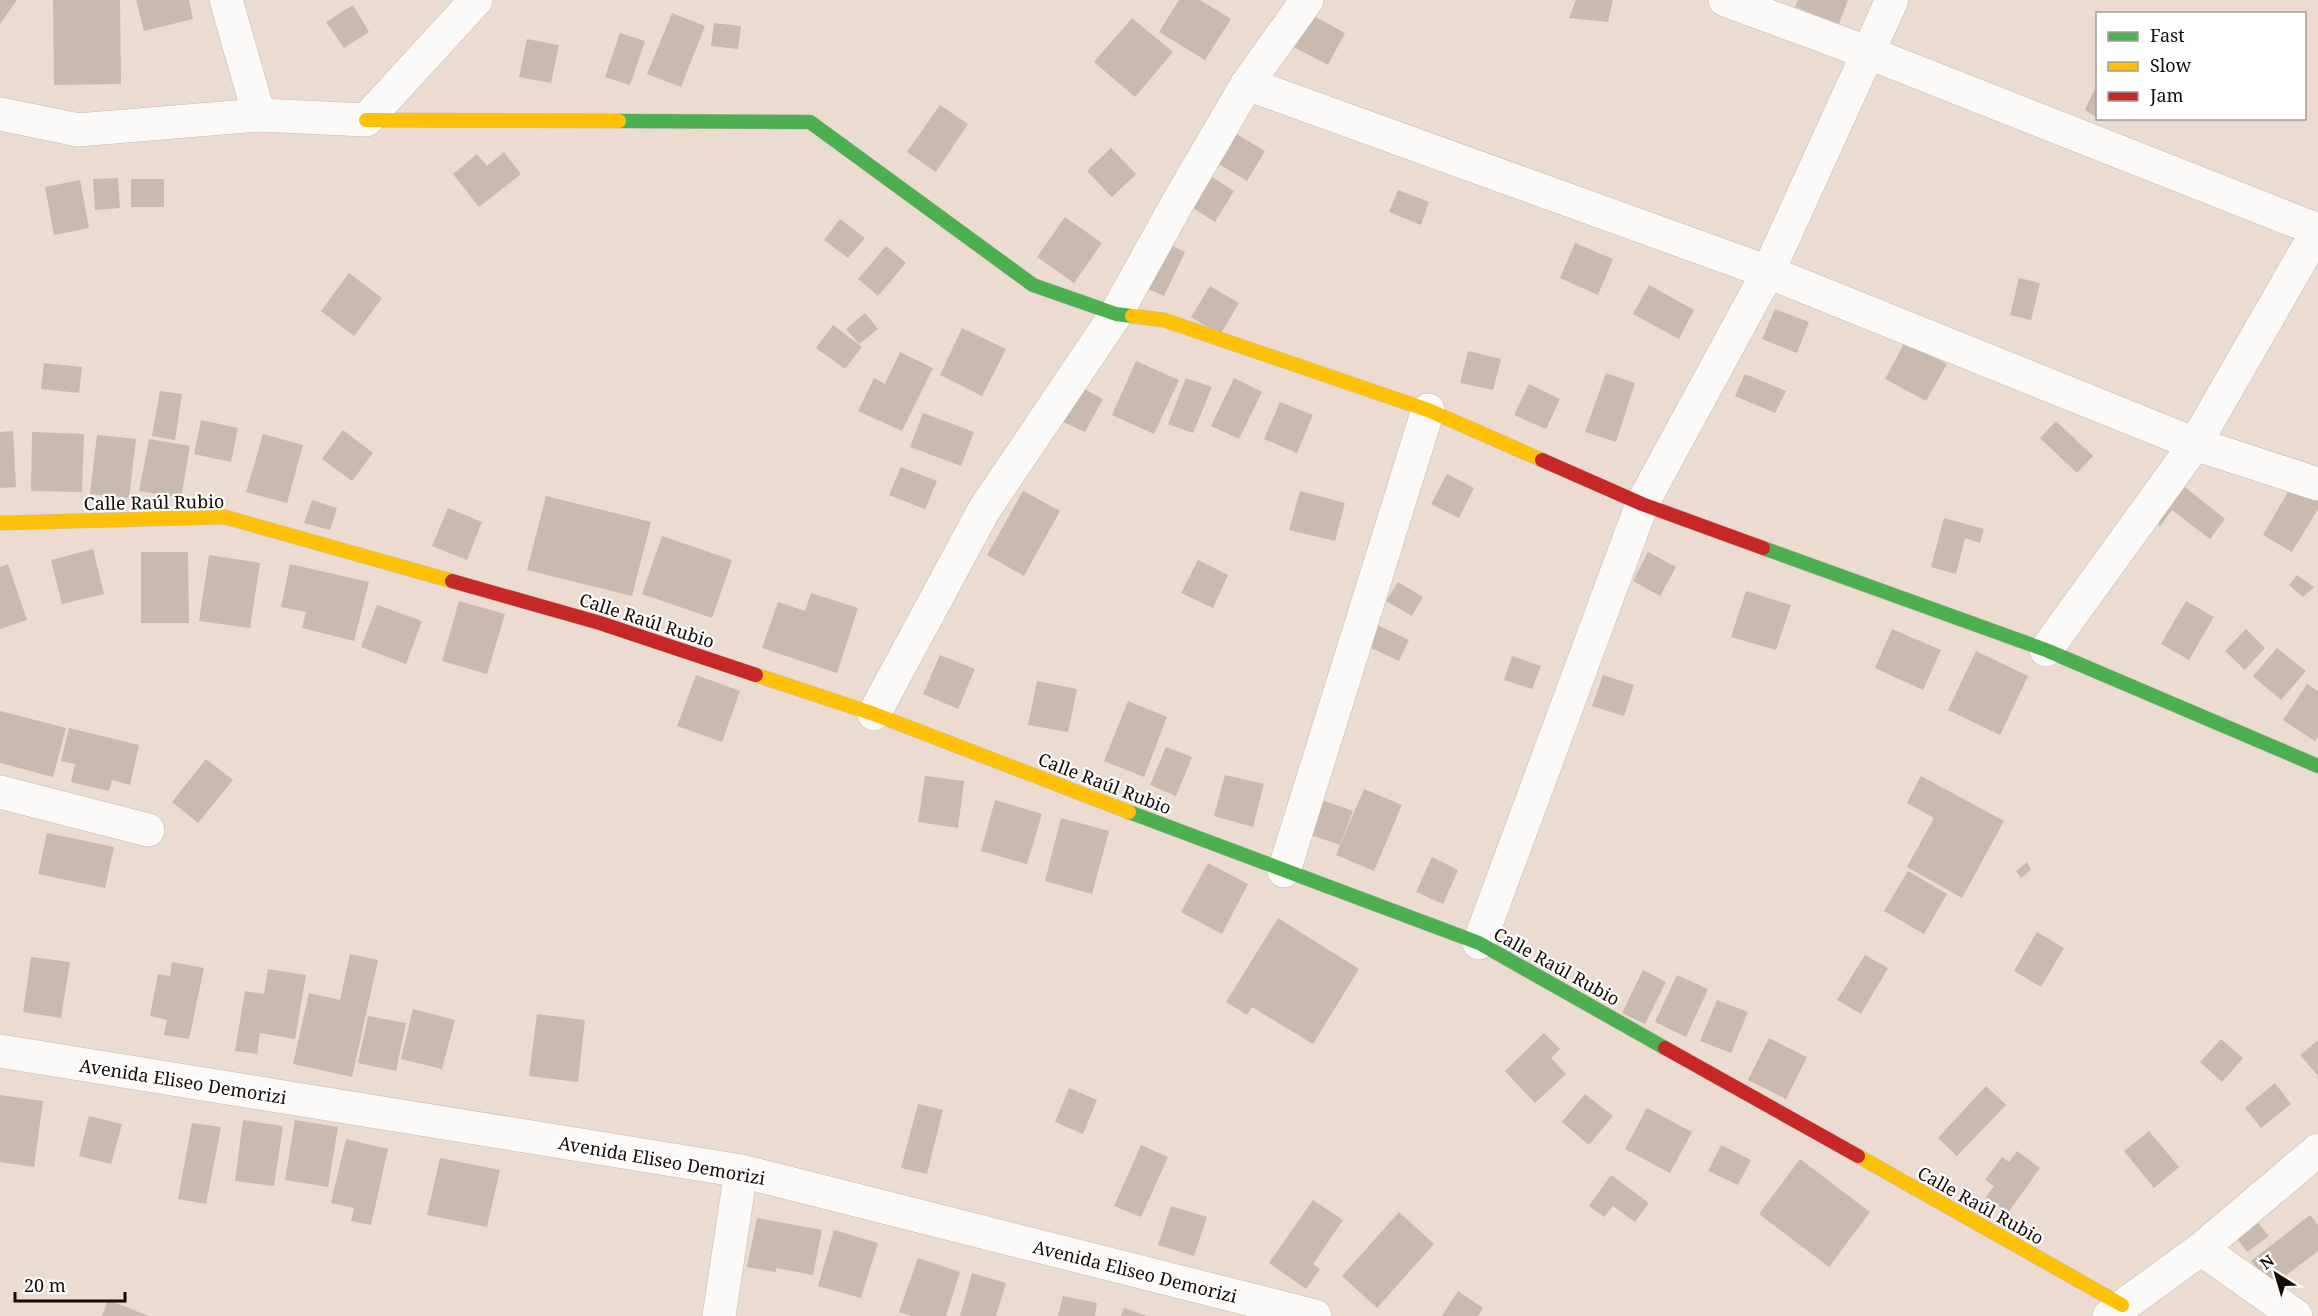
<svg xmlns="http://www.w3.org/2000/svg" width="2318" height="1316" viewBox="0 0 2318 1316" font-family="'Noto Serif',serif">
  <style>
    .building { fill: #c9b9af }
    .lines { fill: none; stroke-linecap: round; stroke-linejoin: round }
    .street-casing { stroke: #c6b9b0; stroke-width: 34 }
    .fast-casing { stroke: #c6b9b0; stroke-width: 15 }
    .slow-casing { stroke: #c6b9b0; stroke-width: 15 }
    .jam-casing { stroke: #c6b9b0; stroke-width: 15 }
    .street { stroke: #fcfaf8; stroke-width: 33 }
    .fast { stroke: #4caf50; stroke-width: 14 }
    .slow { stroke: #ffc107; stroke-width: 14 }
    .jam { stroke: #c62828; stroke-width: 14 }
    .labels { text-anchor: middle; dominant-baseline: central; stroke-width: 4.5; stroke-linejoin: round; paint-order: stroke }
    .street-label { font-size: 18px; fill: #150b05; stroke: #fff }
  </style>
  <rect width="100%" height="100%" fill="#ecdbd0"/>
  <g class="building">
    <path d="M0 0H17L0 24Z"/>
    <path d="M53 0H120L121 84 54 85Z"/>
    <path d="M136 0H189L193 19 144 31Z"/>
    <path d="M1179 0H1200L1231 19 1205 60 1159 32Z"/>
    <path d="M1576 0H1613L1608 22 1569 18Z"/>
    <path d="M1798 0H1848L1839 24 1795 7Z"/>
    <path d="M353 5 369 32 344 48 326 22Z"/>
    <path d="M672 13 705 26 681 87 647 74Z"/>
    <path d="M1308 13 1345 33 1328 65 1290 45Z"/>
    <path d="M1132 18 1173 52 1135 97 1094 62Z"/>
    <path d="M714 23 741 26 738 49 711 46Z"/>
    <path d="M620 33 645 41 630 85 605 77Z"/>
    <path d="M527 39 559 45 551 83 519 77Z"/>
    <path d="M2098 82V118L2085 110Z"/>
    <path d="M940 105 968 124 936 172 907 152Z"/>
    <path d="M1233 132 1265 151 1247 181 1214 161Z"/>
    <path d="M1111 148 1136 174 1112 197 1087 171Z"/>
    <path d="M504 152 521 174 479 207 453 174 477 154 487 166Z"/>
    <path d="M1201 170 1234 191 1215 222 1182 201Z"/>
    <path d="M118 178 120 208 95 210 93 179Z"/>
    <rect x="131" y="179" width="33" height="28"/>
    <path d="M80 180 89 228 54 235 45 187Z"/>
    <path d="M1398 190 1429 202 1421 225 1389 212Z"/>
    <path d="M1065 217 1102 243 1074 283 1037 257Z"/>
    <path d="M840 219 865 238 848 258 824 240Z"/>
    <path d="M1162 241 1185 252 1164 296 1141 286Z"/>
    <path d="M1575 243 1613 259 1598 295 1560 278Z"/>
    <path d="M886 246 906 263 878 296 858 279Z"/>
    <path d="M349 273 382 298 354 336 321 311Z"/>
    <path d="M2019 278 2040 283 2031 320 2010 315Z"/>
    <path d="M1649 285 1694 310 1679 339 1633 314Z"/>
    <path d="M1210 286 1239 303 1220 335 1191 317Z"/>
    <path d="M1775 309 1809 322 1797 353 1762 339Z"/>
    <path d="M865 313 878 329 859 344 846 329Z"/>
    <path d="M833 325 862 347 845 369 816 348Z"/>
    <path d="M962 328 1006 349 982 396 940 375Z"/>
    <path d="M1905 342 1947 364 1926 401 1885 379Z"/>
    <path d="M1468 351 1501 359 1493 390 1460 383Z"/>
    <path d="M900 352 933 368 902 431 858 411 874 378 885 384Z"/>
    <path d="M1136 361 1179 380 1154 434 1112 415Z"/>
    <path d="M44 363 82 367 79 393 41 389Z"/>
    <path d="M1606 373 1635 383 1616 442 1585 432Z"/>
    <path d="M1745 374 1786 391 1775 413 1735 396Z"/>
    <path d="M1186 378 1212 387 1193 433 1168 424Z"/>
    <path d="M1234 378 1262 392 1239 439 1211 426Z"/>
    <path d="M1075 384 1103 399 1085 432 1057 419Z"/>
    <path d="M1529 384 1560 399 1546 429 1514 415Z"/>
    <path d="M160 391 182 394 175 440 152 436Z"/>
    <path d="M1280 402 1313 415 1297 453 1264 439Z"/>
    <path d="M923 413 974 432 961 466 910 447Z"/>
    <path d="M201 420 238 428 231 462 194 454Z"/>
    <path d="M2056 421 2093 456 2077 473 2040 438Z"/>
    <path d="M343 430 373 453 352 481 322 459Z"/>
    <path d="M13 431 16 487 0 488V432Z"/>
    <path d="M32 432 84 434 82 492 31 491Z"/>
    <path d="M263 434 303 445 287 503 246 492Z"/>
    <path d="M97 435 136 439 129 498 90 494Z"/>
    <path d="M149 439 190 446 181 498 139 491Z"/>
    <path d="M901 467 937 481 925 509 889 495Z"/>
    <path d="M1447 474 1474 488 1459 518 1431 504Z"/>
    <path d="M2176 480 2225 519 2210 539 2172 510 2160 526 2148 517Z"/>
    <path d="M2292 485 2318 500V509L2292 552 2263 535Z"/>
    <path d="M1023 491 1060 511 1024 576 987 555Z"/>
    <path d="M1300 491 1345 503 1335 541 1289 530Z"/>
    <path d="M546 496 651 522 632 596 527 570Z"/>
    <path d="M312 500 337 508 330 530 304 523Z"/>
    <path d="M448 508 482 522 467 560 432 546Z"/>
    <path d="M1944 518 1984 529 1980 543 1965 538 1956 574 1931 567Z"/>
    <path d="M662 536 732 560 712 618 642 594Z"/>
    <path d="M93 549 104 594 62 604 51 560Z"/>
    <path d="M141 552H188L189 623H141Z"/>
    <path d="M1648 552 1676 567 1660 596 1633 581Z"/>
    <path d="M209 555 260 563 250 628 199 621Z"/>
    <path d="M1198 560 1228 575 1213 608 1181 593Z"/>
    <path d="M8 564 27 620 0 629V567Z"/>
    <path d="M290 564 369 582 354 641 302 628 306 612 281 607Z"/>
    <path d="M2297 575 2314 587 2303 597 2289 585Z"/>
    <path d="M1398 582 1423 597 1412 616 1386 601Z"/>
    <path d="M1746 591 1791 605 1776 650 1731 637Z"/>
    <path d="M811 593 858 608 837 673 762 648 778 602 805 611Z"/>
    <path d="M459 601 505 614 487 674 442 661Z"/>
    <path d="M2186 601 2214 617 2189 660 2161 644Z"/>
    <path d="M377 605 422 621 406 664 361 647Z"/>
    <path d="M1369 621 1409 640 1399 661 1360 643Z"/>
    <path d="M1892 629 1941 650 1923 690 1875 668Z"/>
    <path d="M2246 629 2265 648 2245 670 2225 651Z"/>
    <path d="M2277 648 2306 671 2281 700 2253 676Z"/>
    <path d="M1976 651 2028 676 2000 735 1948 710Z"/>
    <path d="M940 655 975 669 958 709 923 694Z"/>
    <path d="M1512 656 1541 666 1532 689 1504 680Z"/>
    <path d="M696 675 740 691 722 742 677 726Z"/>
    <path d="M1603 675 1634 685 1624 716 1592 706Z"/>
    <path d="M1037 681 1077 689 1068 732 1028 725Z"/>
    <path d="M2307 684 2318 691V737L2315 741 2283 720Z"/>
    <path d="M1128 701 1167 717 1144 777 1104 761Z"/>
    <path d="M0 711 66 728 53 777 0 763Z"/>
    <path d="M69 728 139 745 130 785 112 780 109 791 71 782 75 764 61 761Z"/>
    <path d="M1166 747 1192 757 1176 796 1150 785Z"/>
    <path d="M206 759 233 780 198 823 172 802Z"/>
    <path d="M1225 775 1264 784 1253 827 1214 816Z"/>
    <path d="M925 776 964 781 958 828 918 822Z"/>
    <path d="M1921 776 2004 821 1962 898 1907 867 1934 818 1907 803Z"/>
    <path d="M1364 789 1402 805 1374 871 1336 855Z"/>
    <path d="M1319 799 1353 811 1340 845 1308 834Z"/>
    <path d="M995 800 1042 814 1027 864 981 851Z"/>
    <path d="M1061 818 1109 831 1092 894 1045 881Z"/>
    <path d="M47 833 114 847 105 888 38 874Z"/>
    <path d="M1432 857 1458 870 1443 904 1416 892Z"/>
    <path d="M2027 862 2031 870 2021 878 2016 871Z"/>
    <path d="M1208 863 1248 884 1222 934 1181 912Z"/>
    <path d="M1908 871 1947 894 1924 934 1884 911Z"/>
    <path d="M1278 918 1359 969 1313 1044 1252 1007 1247 1015 1226 1002Z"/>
    <path d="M2037 932 2064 948 2041 987 2014 971Z"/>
    <path d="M350 954 378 960 352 1077 293 1064 309 993 340 1000Z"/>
    <path d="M1865 955 1888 968 1861 1014 1837 1000Z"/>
    <path d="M31 957 70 962 61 1018 23 1012Z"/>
    <path d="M172 962 204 968 189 1039 164 1035 167 1020 150 1016 158 974 170 976Z"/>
    <path d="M268 969 306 975 295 1039 260 1033 257 1054 235 1051 245 991 264 994Z"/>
    <path d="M1643 970 1666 982 1645 1024 1622 1013Z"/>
    <path d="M1677 975 1708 989 1686 1037 1655 1022Z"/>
    <path d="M1717 1000 1748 1012 1731 1053 1700 1041Z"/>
    <path d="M413 1009 455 1020 442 1069 401 1059Z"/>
    <path d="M537 1014 585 1020 578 1082 529 1076Z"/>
    <path d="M368 1016 406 1023 396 1071 358 1063Z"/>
    <path d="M1544 1033 1560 1049 1551 1058 1566 1074 1535 1103 1505 1071Z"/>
    <path d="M1769 1038 1807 1057 1786 1099 1748 1080Z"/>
    <path d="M2221 1039 2243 1058 2222 1082 2200 1062Z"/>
    <path d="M2318 1040V1076L2300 1055Z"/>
    <path d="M2275 1083 2291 1104 2261 1128 2245 1108Z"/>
    <path d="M1986 1086 2006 1105 1957 1156 1938 1138Z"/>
    <path d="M1069 1088 1097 1100 1083 1134 1055 1122Z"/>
    <path d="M1585 1094 1613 1116 1589 1145 1562 1122Z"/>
    <path d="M0 1095 43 1101 34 1167 0 1162Z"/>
    <path d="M918 1104 943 1110 927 1174 901 1168Z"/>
    <path d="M1647 1108 1692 1132 1670 1173 1625 1149Z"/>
    <path d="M89 1116 122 1124 111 1164 79 1156Z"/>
    <path d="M243 1120 283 1126 274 1186 235 1181Z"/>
    <path d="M295 1120 338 1127 328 1187 285 1180Z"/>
    <path d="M192 1123 221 1127 206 1204 178 1199Z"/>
    <path d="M2149 1131 2179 1167 2154 1188 2124 1151Z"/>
    <path d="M346 1139 388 1149 371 1225 351 1221 354 1208 331 1203Z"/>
    <path d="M1141 1145 1168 1157 1141 1217 1114 1206Z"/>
    <path d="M1721 1145 1751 1160 1738 1185 1708 1171Z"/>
    <path d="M2017 1151 2040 1168 2008 1213 1986 1197 1994 1186 1985 1180 2002 1157 2009 1162Z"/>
    <path d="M440 1158 500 1170 487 1227 427 1215Z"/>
    <path d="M1800 1159 1870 1212 1829 1267 1759 1214Z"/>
    <path d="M1611 1175 1649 1203 1635 1222 1613 1206 1604 1217 1589 1206Z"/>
    <path d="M1313 1200 1343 1220 1313 1264 1320 1269 1306 1289 1269 1263Z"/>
    <path d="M1171 1206 1207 1217 1194 1256 1158 1245Z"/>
    <path d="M1399 1212 1434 1244 1377 1308 1342 1276Z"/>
    <path d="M2310 1215 2318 1225V1251L2271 1287 2251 1261Z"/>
    <path d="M2253 1217 2269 1236 2247 1252 2233 1233Z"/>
    <path d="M757 1218 822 1230 813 1275 776 1268V1272L747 1267Z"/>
    <path d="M834 1230 878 1243 861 1298 818 1286Z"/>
    <path d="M918 1258 960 1272 946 1316H912L899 1312Z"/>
    <path d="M972 1273 1006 1283 996 1316H960Z"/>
    <path d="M1458 1291 1483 1308 1478 1316H1442Z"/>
    <path d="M1063 1296 1097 1303 1095 1316H1058Z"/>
    <path d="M108 1300 149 1316H102Z"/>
    <path d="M1124 1308 1147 1316H1121Z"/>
  </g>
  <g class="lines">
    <defs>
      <g id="street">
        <path d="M226 0 259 115"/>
        <path d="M1725 0 1869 53 2318 230"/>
        <path d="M1247 84 1768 272 2195 444 2318 484"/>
        <path d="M0 114 78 130 259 115 366 120 476 0"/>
        <path d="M2046 650 2195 444 2318 230"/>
        <path d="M874 714 984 510 1116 314 1178 202 1247 84 1307 0"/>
        <path d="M0 792 148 830"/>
        <path d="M1284 871 1428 410"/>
        <path d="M1479 943 1642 504 1768 272 1892 0"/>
        <path d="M0 1051 741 1171 1315 1316"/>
        <path d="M2201 1249 2318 1150"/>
        <path d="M719 1316 741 1171"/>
        <path d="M2109 1316 2201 1249 2296 1316"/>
      </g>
      <g id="fast">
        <path d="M619 121 810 122 1033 285 1116 314 1132 316"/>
        <path d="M1763 548 2046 650 2318 766"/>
        <path d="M1129 812 1479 943 1665 1048"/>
      </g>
      <g id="slow">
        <path d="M366 120 619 121"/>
        <path d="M1132 316 1164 320 1428 410 1542 460"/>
        <path d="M0 523 225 517 452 581"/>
        <path d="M756 675 874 714 1129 812"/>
        <path d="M1858 1156 2122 1305"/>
      </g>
      <g id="jam">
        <path d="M1542 460 1642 504 1763 548"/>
        <path d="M452 581 600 623 756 675"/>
        <path d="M1665 1048 1858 1156"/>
      </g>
    </defs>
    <use href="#street" class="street-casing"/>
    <use href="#fast" class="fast-casing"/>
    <use href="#slow" class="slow-casing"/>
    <use href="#jam" class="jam-casing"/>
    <use href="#street" class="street"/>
    <use href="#fast" class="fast"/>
    <use href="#slow" class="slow"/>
    <use href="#jam" class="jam"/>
  </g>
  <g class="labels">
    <g class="street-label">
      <text transform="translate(154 502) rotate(-1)">Calle Raúl Rubio</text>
      <text transform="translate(647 620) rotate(18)">Calle Raúl Rubio</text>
      <text transform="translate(1105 783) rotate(21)">Calle Raúl Rubio</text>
      <text transform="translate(1557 966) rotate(29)">Calle Raúl Rubio</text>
      <text transform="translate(183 1081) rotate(9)">Avenida Eliseo Demorizi</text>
      <text transform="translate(662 1160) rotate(10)">Avenida Eliseo Demorizi</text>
      <text transform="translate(1981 1205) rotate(29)">Calle Raúl Rubio</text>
      <text transform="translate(1135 1271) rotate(14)">Avenida Eliseo Demorizi</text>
    </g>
  </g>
  <rect x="2096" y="12" width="210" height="108" fill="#ffffff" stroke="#a19d9b" stroke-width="1.5"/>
  <rect x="2108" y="32" width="30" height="9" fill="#4caf50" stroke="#a19d9b" stroke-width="1.5"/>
  <text x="2150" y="42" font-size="18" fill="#150b05">Fast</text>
  <rect x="2108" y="62" width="30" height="9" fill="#ffc107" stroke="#a19d9b" stroke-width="1.5"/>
  <text x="2150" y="72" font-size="18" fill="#150b05">Slow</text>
  <rect x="2108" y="92" width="30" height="9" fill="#c62828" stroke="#a19d9b" stroke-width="1.5"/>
  <text x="2150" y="102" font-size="18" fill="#150b05">Jam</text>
  <g transform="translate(2276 1274) rotate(323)" stroke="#ffffff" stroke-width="4.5" paint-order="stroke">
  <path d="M0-4.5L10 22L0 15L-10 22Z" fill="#150b05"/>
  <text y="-9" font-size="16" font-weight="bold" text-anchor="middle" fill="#150b05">N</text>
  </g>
  <path d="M15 1292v9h110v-9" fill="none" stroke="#150b05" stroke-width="3"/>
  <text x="24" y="1292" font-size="18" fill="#150b05" stroke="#ffffff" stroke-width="4.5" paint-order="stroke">20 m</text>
</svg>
